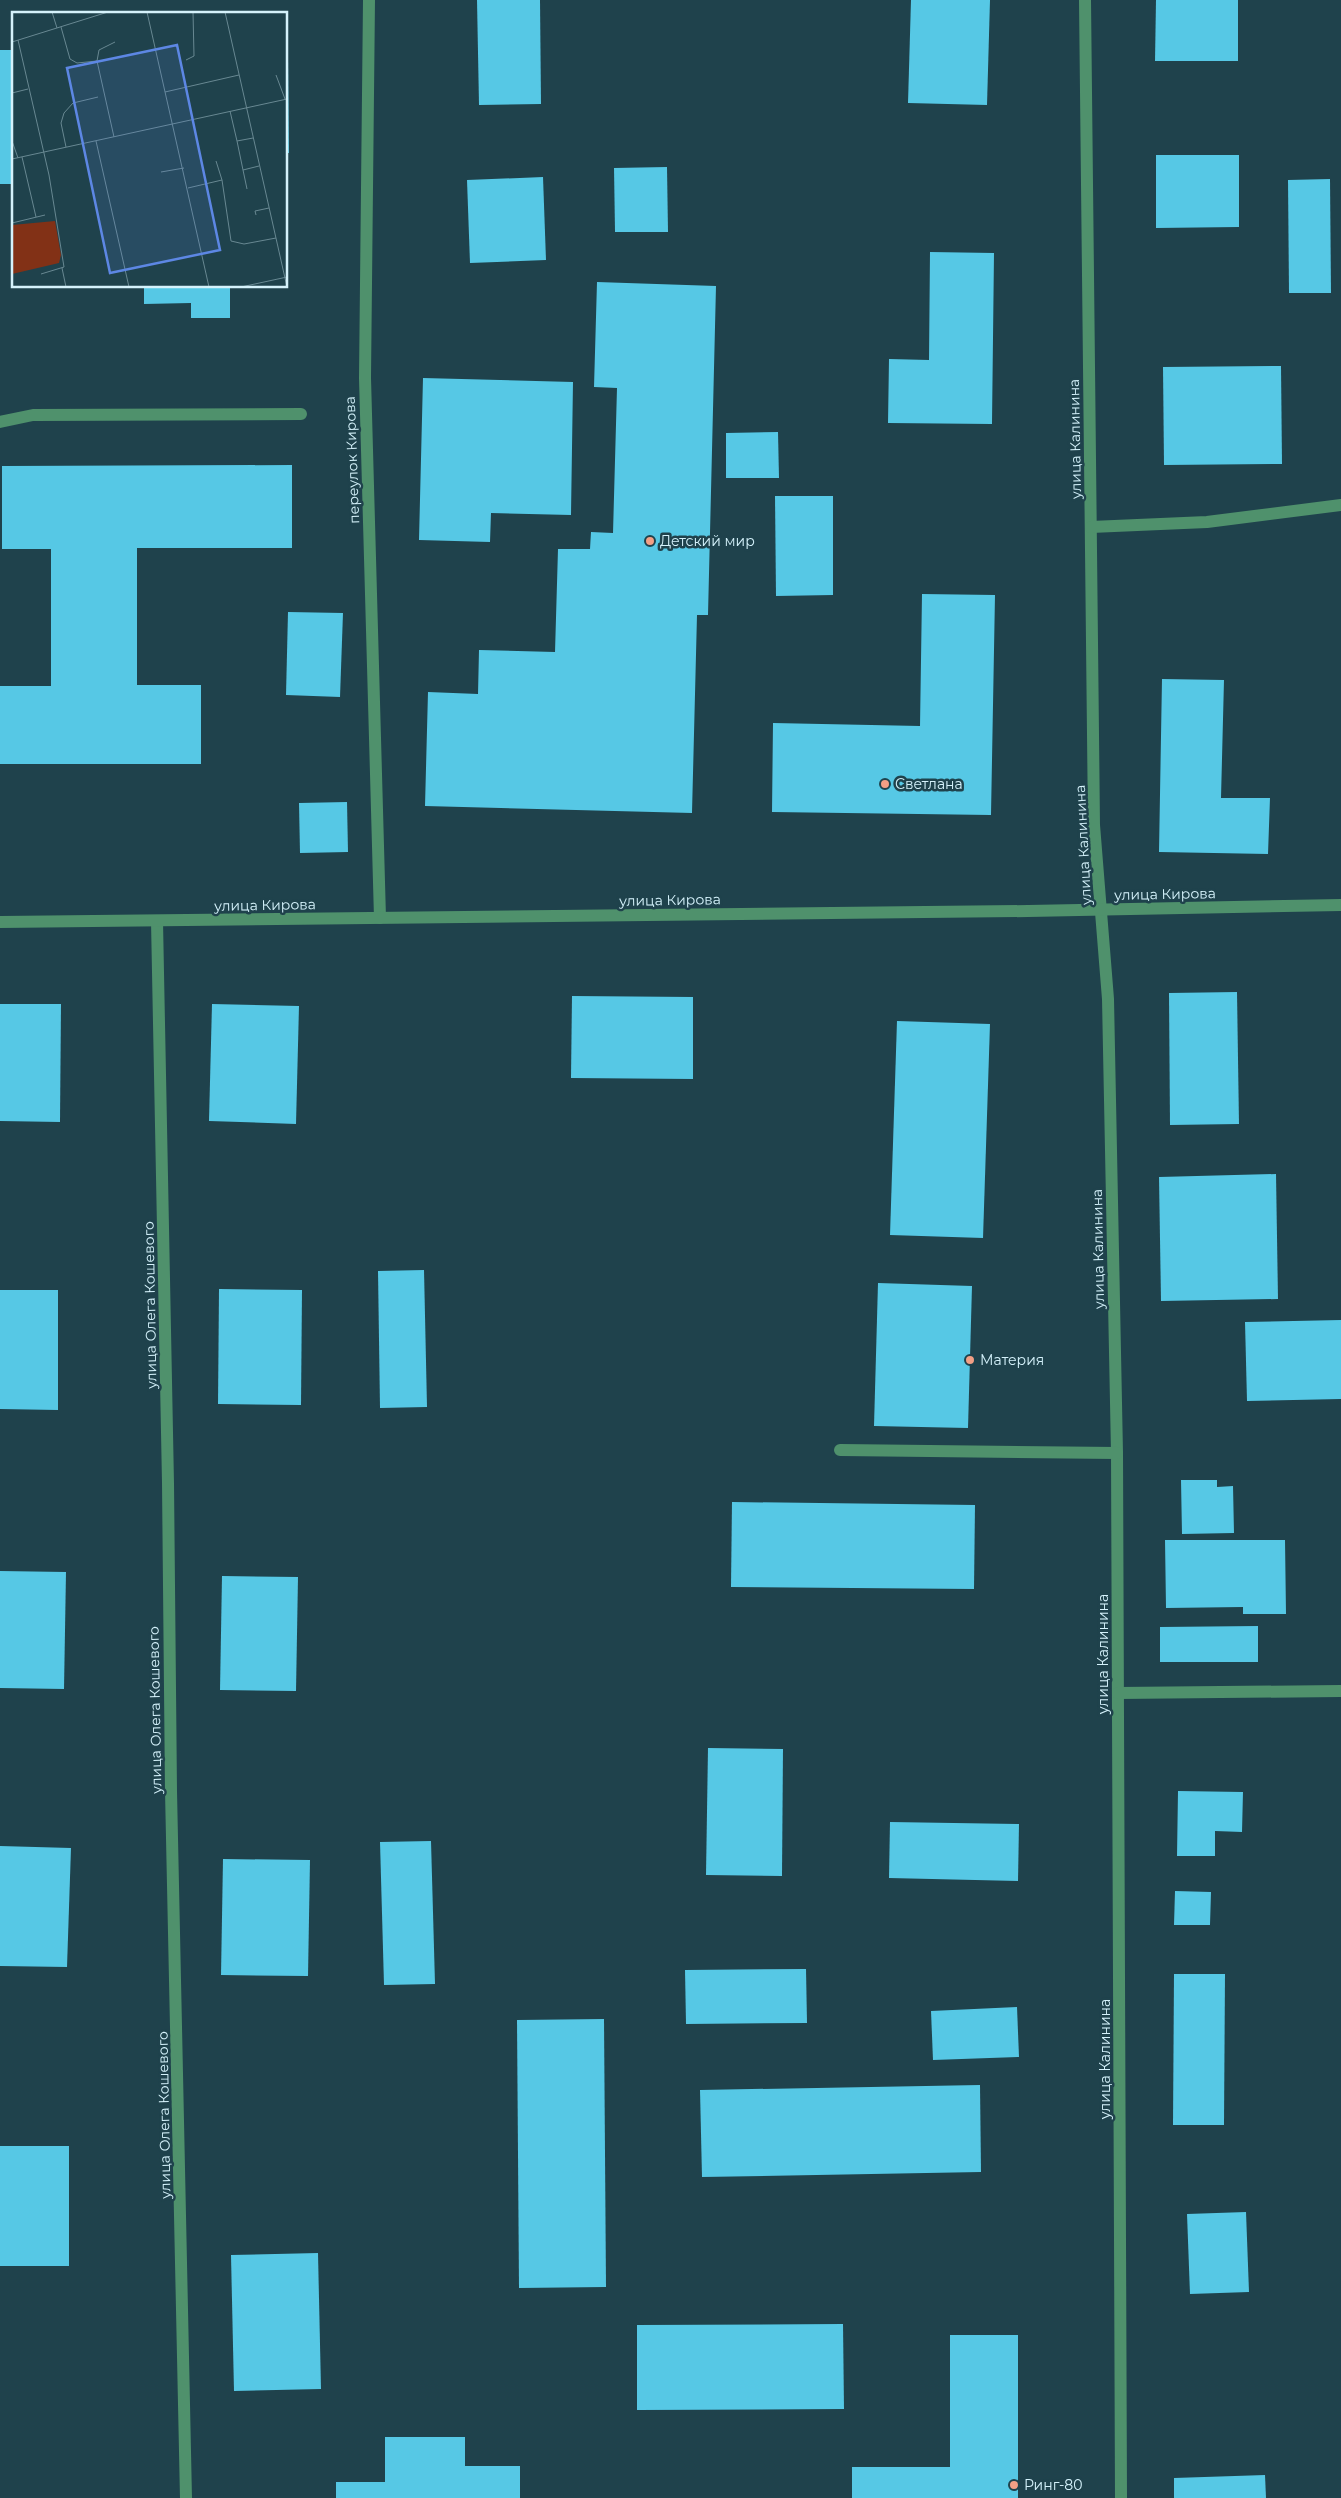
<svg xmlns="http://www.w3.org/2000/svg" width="1341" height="2498" viewBox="0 0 1341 2498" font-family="Montserrat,sans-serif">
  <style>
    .building { fill: #56c8e5 }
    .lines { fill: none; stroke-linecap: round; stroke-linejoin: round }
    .minor { stroke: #4f916c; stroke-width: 12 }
    .poi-dot { fill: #f39f85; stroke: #1f424c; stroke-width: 2 }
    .labels { text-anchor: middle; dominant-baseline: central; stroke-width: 5; stroke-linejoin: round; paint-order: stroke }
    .street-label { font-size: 14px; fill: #d5f2fb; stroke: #1f424c }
    .poi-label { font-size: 14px; fill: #d5f2fb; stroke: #1f424c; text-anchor: start }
    .inset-road { fill: none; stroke: #688892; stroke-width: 1 }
    .view { fill: #5d87e4; fill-opacity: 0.15; stroke: #5d87e4; stroke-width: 2.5 }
    .inset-edge { fill: none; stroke: #d5f2fb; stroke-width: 2.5 }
  </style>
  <rect width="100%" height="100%" fill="#1f424c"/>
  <g class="building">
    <path d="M477 0H540L541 104 479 105Z"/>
    <path d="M911 0H990L987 105 908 103Z"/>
    <path d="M1156 0H1238V61H1155Z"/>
    <rect x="0" y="50" width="14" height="134"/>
    <path d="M286 60H288L289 153H286Z"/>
    <path d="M1156 155H1239V227L1156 228Z"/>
    <path d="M667 167 668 232H615L614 168Z"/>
    <path d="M543 177 546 260 470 263 467 180Z"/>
    <path d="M1330 179 1331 293H1289L1288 180Z"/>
    <path d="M930 252 994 253 992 424 888 423 889 359 929 360Z"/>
    <path d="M597 282 716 286 708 615H697L692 813 425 806 428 692 478 694 479 650 555 652 558 549H590L591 532 613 533 617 388 594 387Z"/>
    <path d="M144 286H230V318H191V303L144 304Z"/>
    <path d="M1281 366 1282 464 1164 465 1163 367Z"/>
    <path d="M423 378 573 382 571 515 491 513 490 542 419 540Z"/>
    <path d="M778 432 779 478H726V433Z"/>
    <path d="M292 465V548H137V685H201V764H0V686H51V549H2V466Z"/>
    <path d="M775 496H833V595L776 596Z"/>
    <path d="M922 594 995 595 991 815 772 812 773 723 920 726Z"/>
    <path d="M288 612 343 613 340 697 286 695Z"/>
    <path d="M1162 679 1224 680 1221 798H1270L1268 854 1159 852Z"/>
    <path d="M347 802 348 852 300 853 299 803Z"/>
    <path d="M1237 992 1239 1124 1170 1125 1169 993Z"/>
    <path d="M572 996 693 997V1079L571 1078Z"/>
    <path d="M0 1004H61L60 1122 0 1121Z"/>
    <path d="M212 1004 299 1006 296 1124 209 1121Z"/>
    <path d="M897 1021 990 1024 983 1238 890 1235Z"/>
    <path d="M1276 1174 1278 1299 1161 1301 1159 1177Z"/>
    <path d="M424 1270 427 1407 380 1408 378 1271Z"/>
    <path d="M878 1283 972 1286 968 1428 874 1426Z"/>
    <path d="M219 1289 302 1290 301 1405 218 1404Z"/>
    <path d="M0 1290H58V1410L0 1409Z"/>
    <path d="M1341 1320V1399L1247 1401 1245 1322Z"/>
    <path d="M1181 1480H1217V1487L1233 1486 1234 1533 1182 1534Z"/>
    <path d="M732 1502 975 1505 974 1589 731 1587Z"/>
    <path d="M1165 1540H1285L1286 1614H1243V1607L1166 1608Z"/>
    <path d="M0 1571 66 1572 64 1689 0 1688Z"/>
    <path d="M222 1576 298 1577 296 1691 220 1690Z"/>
    <path d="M1258 1626V1662H1160V1627Z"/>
    <path d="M708 1748 783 1749 782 1876 706 1875Z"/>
    <path d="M1178 1791 1243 1792 1242 1832 1215 1831V1856H1177Z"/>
    <path d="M890 1822 1019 1824 1018 1881 889 1878Z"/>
    <path d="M431 1841 435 1984 384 1985 380 1842Z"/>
    <path d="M0 1846 71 1848 67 1967 0 1966Z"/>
    <path d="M223 1859 310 1860 308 1976 221 1975Z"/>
    <path d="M1175 1891 1211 1892 1210 1925H1174Z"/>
    <path d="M806 1969 807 2023 686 2024 685 1970Z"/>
    <path d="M1174 1974H1225L1224 2125H1173Z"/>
    <path d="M1017 2007 1019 2057 933 2060 931 2011Z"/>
    <path d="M604 2019 606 2287 519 2288 517 2020Z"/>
    <path d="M980 2085 981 2172 702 2177 700 2090Z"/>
    <rect x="0" y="2146" width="69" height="120"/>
    <path d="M1246 2212 1249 2292 1190 2294 1187 2214Z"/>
    <path d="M318 2253 321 2389 234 2391 231 2255Z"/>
    <path d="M843 2324 844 2409 637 2410V2325Z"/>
    <path d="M950 2335H1018V2498H852V2467H950Z"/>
    <path d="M385 2437H465V2466H520V2498H336V2482H385Z"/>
    <path d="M1265 2475 1266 2498H1174V2478Z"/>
  </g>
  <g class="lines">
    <g class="minor">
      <path d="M369 0 365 378 380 918"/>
      <path d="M1085 0 1094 825 1108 999 1117 1453 1121 2498"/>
      <path d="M0 422 33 415 301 414"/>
      <path d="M1091 527 1207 522 1341 505"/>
      <path d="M157 921 168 1483 171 1791 186 2498"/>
      <path d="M0 922 1028 911 1341 905"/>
      <path d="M840 1450 1117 1453"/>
      <path d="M1118 1693 1341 1691"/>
    </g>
  </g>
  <g class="poi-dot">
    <circle cx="650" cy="541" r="5"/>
    <circle cx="885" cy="784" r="5"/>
    <circle cx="970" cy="1360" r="5"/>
    <circle cx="1014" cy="2485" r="5"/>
  </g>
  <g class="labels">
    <g class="street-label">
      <text transform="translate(1075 439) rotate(-91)">улица Калинина</text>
      <text transform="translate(352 460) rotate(-92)">переулок Кирова</text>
      <text transform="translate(1083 845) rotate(-93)">улица Калинина</text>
      <text transform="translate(1165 894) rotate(-1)">улица Кирова</text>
      <text transform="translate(670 900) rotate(-1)">улица Кирова</text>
      <text transform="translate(265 905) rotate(-1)">улица Кирова</text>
      <text transform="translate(1098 1249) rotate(-91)">улица Калинина</text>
      <text transform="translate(150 1305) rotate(-91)">улица Олега Кошевого</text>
      <text transform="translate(1103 1654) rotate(-90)">улица Калинина</text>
      <text transform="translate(155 1710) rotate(-91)">улица Олега Кошевого</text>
      <text transform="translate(1105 2059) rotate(-90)">улица Калинина</text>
      <text transform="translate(164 2115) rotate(-91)">улица Олега Кошевого</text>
    </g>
    <g class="poi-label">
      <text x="660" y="541">Детский мир</text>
      <text x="895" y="784">Светлана</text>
      <text x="980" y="1360">Материя</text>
      <text x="1024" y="2485">Ринг-80</text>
    </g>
  </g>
  <g transform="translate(12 12)">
    <rect width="275" height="275" fill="#1f424c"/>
    <path d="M43 209 49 243 47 251 0 262V213Z" fill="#823116"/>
    <path class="inset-road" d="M40 0 45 16M135 0 197 275M213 0 275 275M49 15 58 47 65 51 85 49 102 125M6 28 37 163 52 255 29 262M0 30 96 0M174 48 182 44 181 0M85 49 87 38 103 30M264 63 273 87M153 80 227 63M0 81 16 77M218 99 225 129 241 126M0 129 6 146M84 129 117 275M225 129 231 158 247 154M54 135 49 111 52 101 61 91 86 85M10 145 24 205M0 147 275 87M204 149 210 168 219 229 232 232 264 226M231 158 235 177M149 160 172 156M176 176 210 168M244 203 243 199 257 196M0 211 33 203M50 256 54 275M229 275 275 265"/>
    <path class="view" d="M165 33 208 238 98 261 55 56Z"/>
    <rect width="275" height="275" class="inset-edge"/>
  </g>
</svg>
